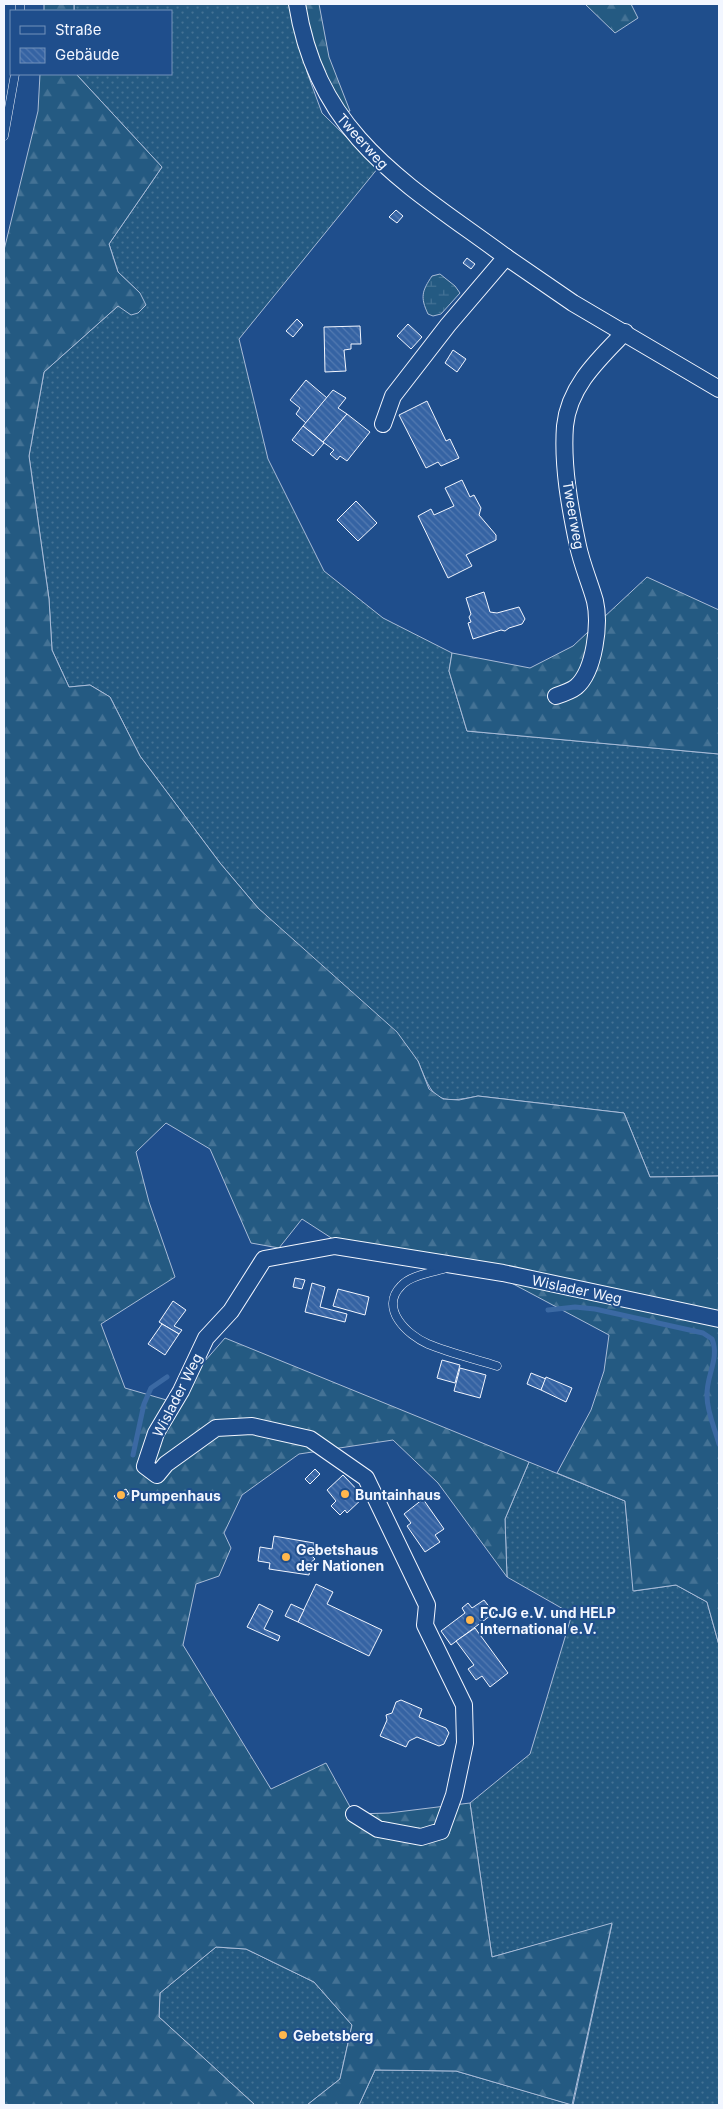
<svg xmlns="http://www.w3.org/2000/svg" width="723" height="2109" viewBox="0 0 723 2109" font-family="Inter,sans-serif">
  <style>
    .grass { fill: url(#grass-dots); stroke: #a8bbd7 }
    .forest { fill: url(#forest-firs); stroke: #a8bbd7 }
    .wetland { fill: url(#wetland-marsh); stroke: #a8bbd7 }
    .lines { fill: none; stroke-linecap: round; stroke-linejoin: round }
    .stream { stroke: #3b69a3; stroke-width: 5 }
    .building { fill: url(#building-back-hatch); stroke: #f2f6ff }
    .service-casing { stroke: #f2f6ff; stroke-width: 9 }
    .minor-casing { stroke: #f2f6ff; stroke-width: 18 }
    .service { stroke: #1f4e8c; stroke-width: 8 }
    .minor { stroke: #1f4e8c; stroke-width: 16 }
    .poi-dot { fill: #ffb74d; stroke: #1f4e8c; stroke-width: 2 }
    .labels { text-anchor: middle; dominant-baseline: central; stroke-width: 4; stroke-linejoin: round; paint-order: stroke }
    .street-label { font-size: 14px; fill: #f2f6ff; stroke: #1f4e8c }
    .poi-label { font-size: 14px; font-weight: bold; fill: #f2f6ff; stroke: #1f4e8c; text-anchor: start }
  </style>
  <defs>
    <pattern id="grass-dots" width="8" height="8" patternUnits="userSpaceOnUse" patternTransform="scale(1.25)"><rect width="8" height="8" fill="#245a82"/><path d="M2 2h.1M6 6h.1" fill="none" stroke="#447295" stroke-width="1.8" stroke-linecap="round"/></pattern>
    <pattern id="forest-firs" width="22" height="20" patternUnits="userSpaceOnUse" patternTransform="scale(1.25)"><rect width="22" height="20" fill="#245a82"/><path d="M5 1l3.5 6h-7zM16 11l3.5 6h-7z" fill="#447295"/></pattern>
    <pattern id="wetland-marsh" width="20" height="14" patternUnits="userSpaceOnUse" patternTransform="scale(1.25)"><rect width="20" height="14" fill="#245a82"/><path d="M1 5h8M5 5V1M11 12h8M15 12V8" fill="none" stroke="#447295"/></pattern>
    <pattern id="building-back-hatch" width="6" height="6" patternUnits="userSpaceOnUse" patternTransform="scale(1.25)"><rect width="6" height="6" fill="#3563a3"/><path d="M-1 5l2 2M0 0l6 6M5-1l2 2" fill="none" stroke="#537ab1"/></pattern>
  </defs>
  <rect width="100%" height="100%" fill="#1f4e8c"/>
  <g class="grass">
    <path d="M74 4H293L307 72 322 113 378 168 239 339 268 459 324 571 383 618 452 653 449 671 467 731 719 754V1176L650 1177 624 1113 478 1096C436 1105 433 1099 418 1061L258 908 220 863 140 756 110 697 90 685 69 687 52 650 49 599 29 456 44 372 118 306 140 293 118 272 109 244 162 167 76 74H171V11H74Z"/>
    <path d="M529 1462 625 1501 634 1591 676 1585 707 1602 719 1645V2105H359L375 2070 456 2071 573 2105 612 1924 492 1957 470 1803 530 1754 572 1614 507 1577 505 1519Z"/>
    <path d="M216 1947 246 1949 314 1982 352 2025 340 2079 307 2105H255L159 2017 160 1993Z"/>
  </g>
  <g class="forest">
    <rect x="44" y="4" width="30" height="7"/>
    <path d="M298 4H319L329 57 350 111 341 113Z"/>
    <path d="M585 4H631L638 18 615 33Z"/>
    <path d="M40 74H76L162 167 109 244 118 272 140 293 146 305 138 313 131 315 118 306 44 372 29 456 49 599 52 650 69 687 90 685 110 697 140 756 220 863 258 908 397 1032 418 1061 429 1089 443 1099 459 1100 478 1096 624 1113 650 1177 719 1176V1311L336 1241 302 1219 279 1248 251 1243 210 1149 166 1123 136 1152 149 1202 175 1277 101 1324 125 1388 170 1401 225 1338 529 1462 505 1519 507 1577 438 1483 393 1440 299 1454 242 1495 224 1533 231 1548 219 1576 196 1584 183 1645 271 1789 326 1763 354 1814 389 1813 470 1803 492 1957 612 1923 572 2105 456 2071 375 2070 359 2105H307L340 2079 352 2025 314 1982 246 1949 216 1947 160 1993 159 2017 255 2105H4V250L38 111Z"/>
    <path d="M647 577 719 610V754L467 731 449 671 452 653 530 668 573 646Z"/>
    <path d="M502 1278 719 1327V1645L707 1602 676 1585 633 1591 625 1501 557 1473 591 1410 604 1371 609 1335Z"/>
  </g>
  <path class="wetland" d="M440 274 455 286 460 293 441 314 433 316 428 314C420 297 422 291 432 276Z"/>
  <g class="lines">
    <g class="stream">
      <path d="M548 1310 575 1307 595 1309 703 1333 712 1339C720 1359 706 1375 707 1396 707 1412 715 1429 719 1444"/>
      <path d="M133 1455 144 1404 151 1388 167 1377"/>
    </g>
  </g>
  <g class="building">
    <path d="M396 210 403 216 397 223 389 217Z"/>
    <path d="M467 258 475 264 471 269 463 263Z"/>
    <path d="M297 319 303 325 293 337 286 331Z"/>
    <path d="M408 324 422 337 411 349 397 336Z"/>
    <path d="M360 326 361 344H351V349L344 350 346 371 325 372 324 327Z"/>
    <path d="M453 350 466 359 457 372 445 363Z"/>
    <path d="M306 380 327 398 306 423 296 414 300 408 290 400Z"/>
    <path d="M333 390 346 398 338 408 347 414 323 442 303 426Z"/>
    <path d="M427 401 446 441 450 439 459 458 441 466 438 462 426 468 399 415Z"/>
    <path d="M347 414 370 432 347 461 340 456 337 460 330 454 334 450 323 442Z"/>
    <path d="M303 426 324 443 313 456 292 440Z"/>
    <path d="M462 480 470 497 474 495 481 508 479 515 496 535V540L466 555 472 566 448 578 418 516 431 509 434 515 454 506 445 488Z"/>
    <path d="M356 501 377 523 358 541 337 520Z"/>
    <path d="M484 592 490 612 497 613 519 607 525 619 522 624 509 628 505 631 501 630 473 639 468 623 471 622 469 617 471 614 466 598Z"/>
    <path d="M295 1278 305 1280 302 1289 293 1287Z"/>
    <path d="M312 1283 325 1287 320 1307 347 1314 345 1322 305 1312Z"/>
    <path d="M338 1289 369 1297 365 1315 333 1306Z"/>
    <path d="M173 1301 186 1310 174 1326 182 1330 179 1334 159 1322Z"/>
    <path d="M162 1324 179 1334 165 1355 148 1344Z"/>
    <path d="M442 1360 460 1365 455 1383 437 1378Z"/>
    <path d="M460 1368 486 1375 480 1398 454 1391Z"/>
    <path d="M531 1373 546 1379 541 1390 527 1384Z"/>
    <path d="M546 1377 572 1388 566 1402 541 1390Z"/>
    <path d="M315 1469 320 1474 310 1484 305 1479Z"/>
    <path d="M343 1475 364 1497 347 1513 345 1510 340 1515 331 1506 336 1501 327 1490Z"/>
    <path d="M126 1489 129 1494 125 1496 126 1498 117 1500 114 1496Z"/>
    <path d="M423 1499 444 1529 435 1535 440 1542 425 1552 407 1526 411 1523 404 1514Z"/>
    <path d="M274 1536 314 1543 312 1556 315 1559 311 1562 309 1575 269 1569 270 1563 258 1561 260 1547 272 1549Z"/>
    <path d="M316 1584 333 1592 327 1604 382 1630 369 1656 298 1622Z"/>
    <path d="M484 1600 494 1613 451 1645 441 1631 465 1613 462 1608 468 1603 472 1608Z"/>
    <path d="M259 1604 273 1611 264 1629 280 1636 278 1641 247 1627Z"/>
    <path d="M291 1604 304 1610 298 1622 285 1616Z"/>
    <path d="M475 1628 508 1673 490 1687 482 1676 476 1680 468 1669 474 1665 456 1641Z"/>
    <path d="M401 1700 422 1709 419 1717 446 1728 449 1733 444 1744 439 1746 417 1737 409 1741 406 1747 380 1736 387 1720 386 1715 392 1713 396 1702Z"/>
  </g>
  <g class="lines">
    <defs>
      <g id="service">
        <path d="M20 11V4"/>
        <path d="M4 136 15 74"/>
        <path d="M447 1268C434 1272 410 1275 401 1286 379 1308 407 1335 428 1344 450 1353 475 1359 497 1366"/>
      </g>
      <g id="minor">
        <path d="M297 4C318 137 407 184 506 257"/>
        <path d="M383 424 393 396 448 325 506 257 573 303 719 389"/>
        <path d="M556 696C562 694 571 691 576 687 595 671 600 623 595 601 590 583 582 565 578 546 570 508 562 466 565 426 569 386 599 359 625 332"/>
        <path d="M354 1814 378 1829 421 1837 441 1831 454 1795 465 1743 464 1705 425 1625 427 1605 366 1478 310 1439 252 1426 216 1428 166 1464 157 1475 145 1466 156 1433 181 1391 206 1338 231 1311 264 1259 335 1246 503 1273 719 1319"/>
      </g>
    </defs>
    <use href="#service" class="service-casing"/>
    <use href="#minor" class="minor-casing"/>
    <use href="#service" class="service"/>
    <use href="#minor" class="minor"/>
  </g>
  <g class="poi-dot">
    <circle cx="345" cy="1494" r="5"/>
    <circle cx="121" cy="1495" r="5"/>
    <circle cx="286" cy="1557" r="5"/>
    <circle cx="470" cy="1620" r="5"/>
    <circle cx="283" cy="2035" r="5"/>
  </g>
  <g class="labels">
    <g class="street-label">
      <text transform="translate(363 141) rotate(48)">Tweerweg</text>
      <text transform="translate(574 515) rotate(80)">Tweerweg</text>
      <text transform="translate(577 1289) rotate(12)">Wislader Weg</text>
      <text transform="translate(177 1395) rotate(-63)">Wislader Weg</text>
    </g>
    <g class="poi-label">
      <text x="355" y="1494">Buntainhaus</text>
      <text x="131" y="1495">Pumpenhaus</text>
      <text x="296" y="1549">Gebetshaus<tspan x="296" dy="16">der Nationen</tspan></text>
      <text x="480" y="1612">FCJG e.V. und HELP<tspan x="480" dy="16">International e.V.</tspan></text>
      <text x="293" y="2035">Gebetsberg</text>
    </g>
  </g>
  <rect width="723" height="2109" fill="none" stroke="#f2f6ff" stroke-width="10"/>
  <rect x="10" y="10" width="162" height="65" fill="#1f4e8c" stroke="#7391ba"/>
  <rect x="20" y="26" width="25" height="8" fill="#1f4e8c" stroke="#7391ba"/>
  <text x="55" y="35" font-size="15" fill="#f2f6ff">Straße</text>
  <rect x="20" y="48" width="25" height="15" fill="url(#building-back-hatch)" stroke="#7391ba"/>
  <text x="55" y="60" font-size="15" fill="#f2f6ff">Gebäude</text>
</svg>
